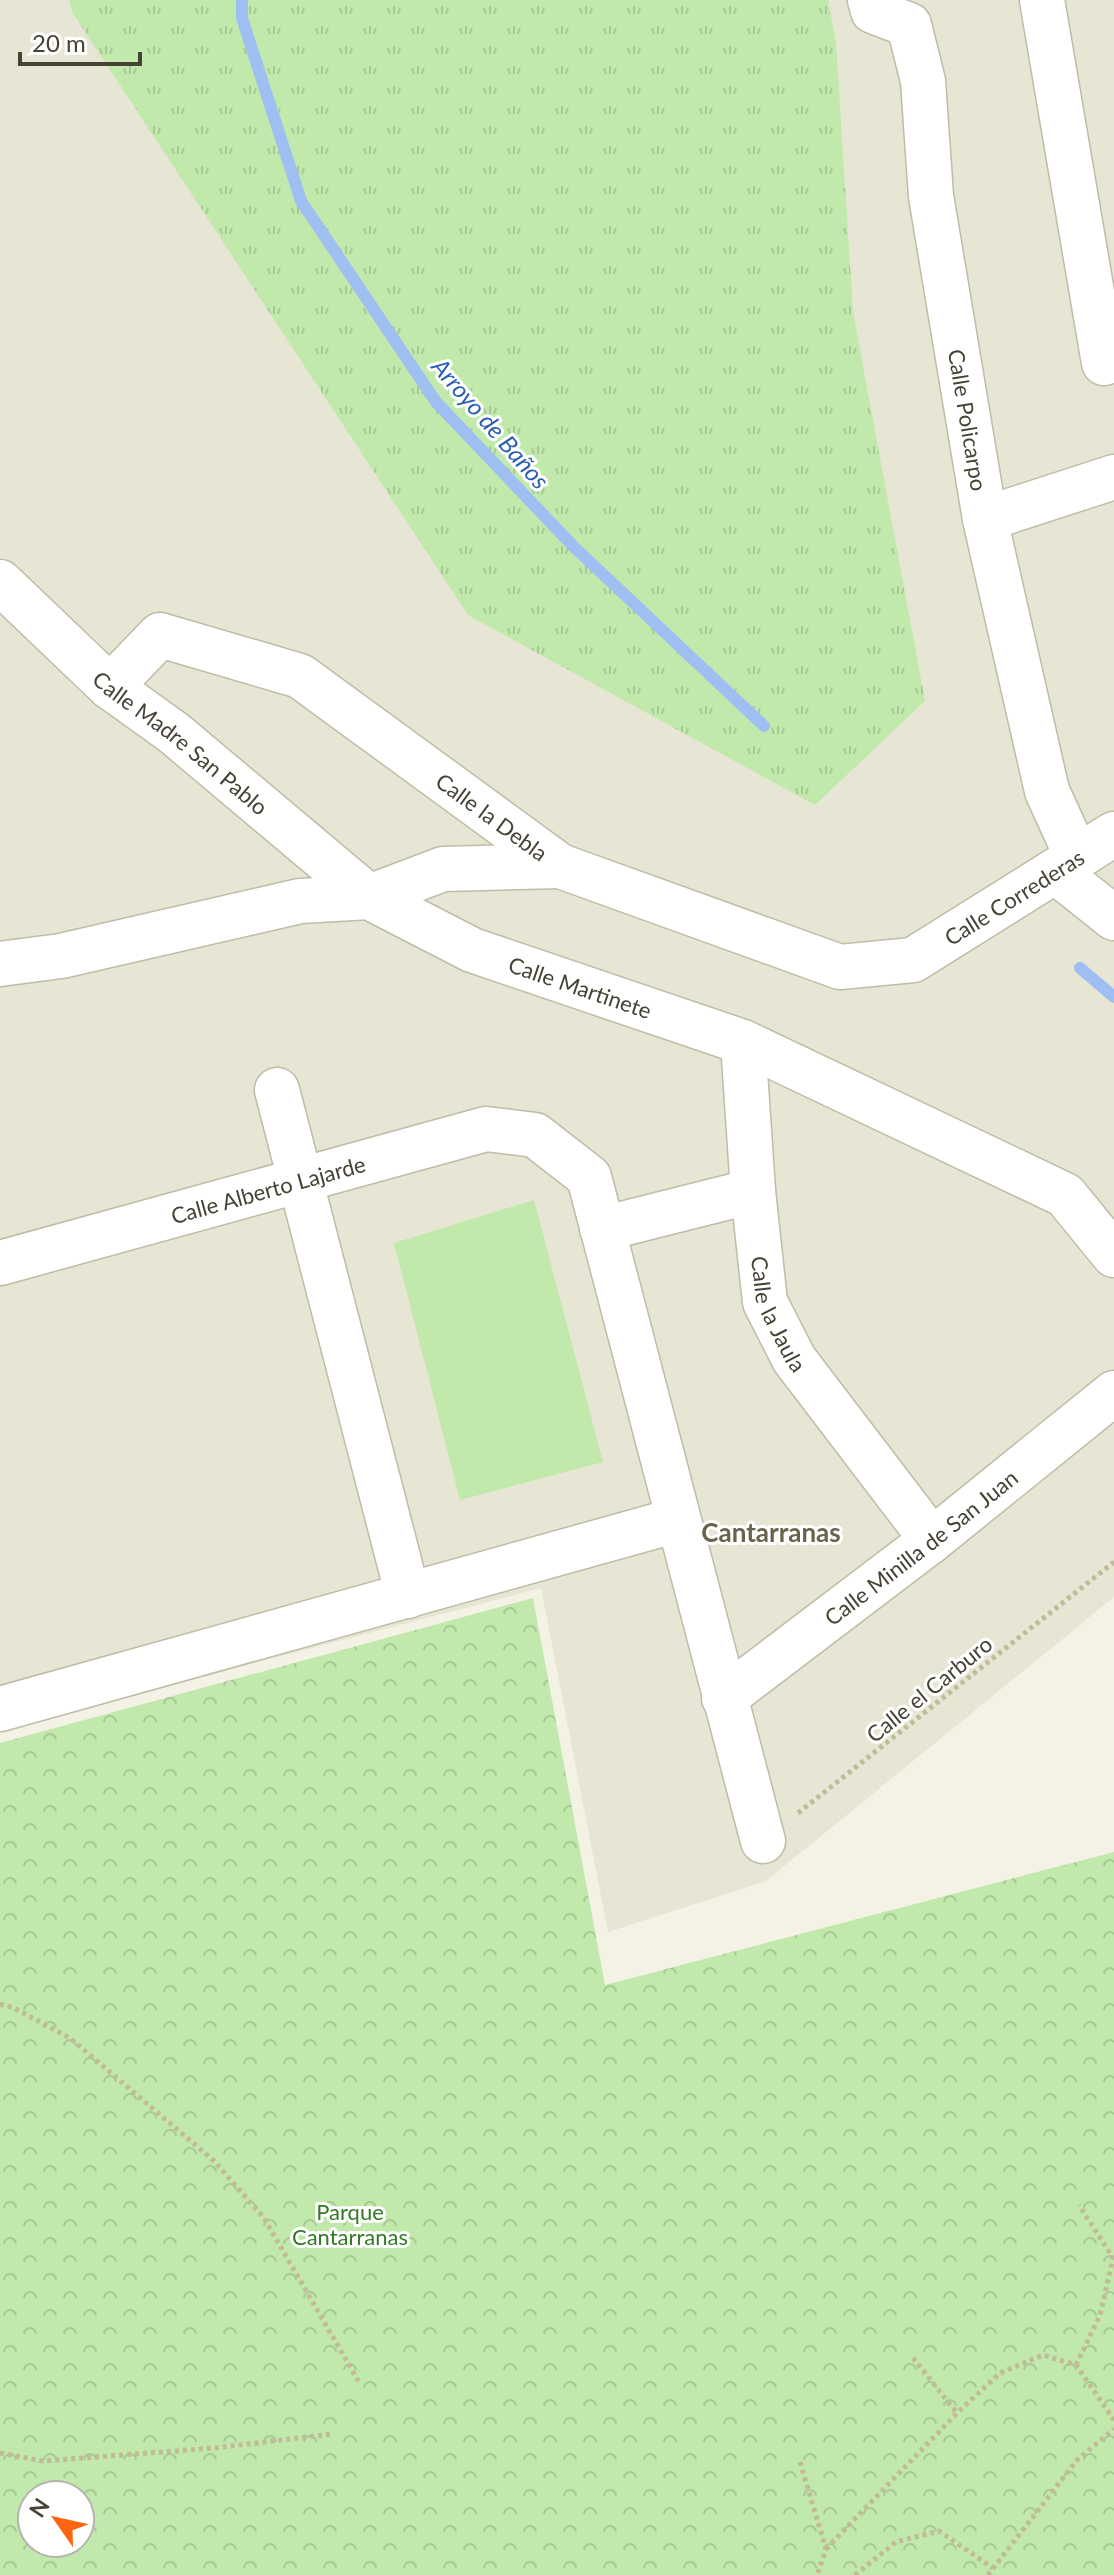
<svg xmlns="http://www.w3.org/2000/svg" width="1114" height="2575" viewBox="0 0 1114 2575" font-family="Lato,sans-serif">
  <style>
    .residential { fill: #e7e5d3 }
    .grass { fill: url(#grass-tufts) }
    .park { fill: url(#park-crowns); fill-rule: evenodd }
    .garden { fill: #c1e9ac }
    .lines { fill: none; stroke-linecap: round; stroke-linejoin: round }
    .stream { stroke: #9fbff3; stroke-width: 12 }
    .minor-casing { stroke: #bfbca7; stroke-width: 47 }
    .path { stroke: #c1bb98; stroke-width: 5; stroke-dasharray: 4 4; stroke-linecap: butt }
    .minor { stroke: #fff; stroke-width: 44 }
    .labels { text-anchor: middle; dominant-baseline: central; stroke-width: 6; stroke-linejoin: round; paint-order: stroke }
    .street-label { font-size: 22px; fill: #464334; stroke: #fff }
    .park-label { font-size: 22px; fill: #347a26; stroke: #fff }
    .water-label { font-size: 24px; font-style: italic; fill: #2a5eb6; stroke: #fff }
    .quarter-label { font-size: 26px; font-weight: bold; fill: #69634b; stroke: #fff }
  </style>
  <defs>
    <pattern id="grass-tufts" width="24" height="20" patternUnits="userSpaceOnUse" patternTransform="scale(2)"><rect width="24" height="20" fill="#c1e9ac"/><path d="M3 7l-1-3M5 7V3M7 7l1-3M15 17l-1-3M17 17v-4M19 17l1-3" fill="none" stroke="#a7c995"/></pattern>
    <pattern id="park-crowns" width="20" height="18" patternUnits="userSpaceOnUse" patternTransform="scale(2)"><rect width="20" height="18" fill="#c1e9ac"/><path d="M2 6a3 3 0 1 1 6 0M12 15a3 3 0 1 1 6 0" fill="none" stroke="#a7c995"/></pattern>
  </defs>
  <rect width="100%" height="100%" fill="#f3f2e5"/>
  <path class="residential" d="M0 0H1114V1597L766 1881 608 1932 541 1588 0 1730Z"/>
  <path class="grass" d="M69 0H828L836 44 853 312 925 701 815 805 468 615 72 12Z"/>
  <path class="park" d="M533 1598 605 1985 1114 1852V2575H0V1743ZM32 2495H80V2543H32Z"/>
  <path class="garden" d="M534 1200 603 1462 460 1500 394 1243Z"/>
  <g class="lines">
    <g class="stream">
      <path d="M242 0V18L301 201 436 402 573 546 764 726"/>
      <path d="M1080 968 1114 997"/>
    </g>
    <defs>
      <g id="minor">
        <path id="s1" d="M870 0 873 11 909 25 923 81 931 196 985 519 1047 791 1077 857"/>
        <path d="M1042 0 1104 363 1114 360"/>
        <path d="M985 519 1114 477"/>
        <path id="s2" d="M0 582 110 687 174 733 369 897 443 869 560 866"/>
        <path id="s3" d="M110 687 160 635 300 676 560 866 840 967 913 960 1114 834"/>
        <path d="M1055 871 1114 918"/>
        <path id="s4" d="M0 964 61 956 300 901 369 897 472 950 743 1042 1065 1195 1114 1255"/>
        <path id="s5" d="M743 1042 753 1191 765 1302 794 1359 932 1540"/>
        <path d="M277 1090 408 1596"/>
        <path d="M602 1229 753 1191"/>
        <path id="s6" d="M0 1263 486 1129 535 1135 589 1177 763 1841"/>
        <path id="s7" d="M724 1698 932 1540 1114 1393"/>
        <path d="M0 1709 677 1520"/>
      </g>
    </defs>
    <use href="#minor" class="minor-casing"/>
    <g class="path">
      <path d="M798 1813 1114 1562"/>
      <path d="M0 2004 14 2008 70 2038 213 2160 264 2218 360 2384"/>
      <path d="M913 2358 957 2413"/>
      <path d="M1076 2365 1100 2315 1113 2258 1079 2205"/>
      <path d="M0 2453 43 2461 214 2448 332 2434"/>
      <path d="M800 2462 826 2549 817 2575"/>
      <path d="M826 2549 957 2413 1000 2373 1043 2355 1076 2365 1114 2420"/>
      <path d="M855 2575 896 2542 939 2531 993 2568"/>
      <path d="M988 2575 1077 2460 1114 2429"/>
    </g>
    <use href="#minor" class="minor"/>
  </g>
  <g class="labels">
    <g class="street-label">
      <text stroke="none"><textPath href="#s1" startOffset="450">Calle Policarpo</textPath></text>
      <text stroke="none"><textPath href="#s2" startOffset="242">Calle Madre San Pablo</textPath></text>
      <text stroke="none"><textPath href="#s3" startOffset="456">Calle la Debla</textPath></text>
      <text stroke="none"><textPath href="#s3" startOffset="1030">Calle Correderas</textPath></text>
      <text stroke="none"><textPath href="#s4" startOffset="606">Calle Martinete</textPath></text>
      <text stroke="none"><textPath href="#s6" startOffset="278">Calle Alberto Lajarde</textPath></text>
      <text stroke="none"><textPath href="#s5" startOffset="276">Calle la Jaula</textPath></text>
      <text stroke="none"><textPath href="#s7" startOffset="248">Calle Minilla de San Juan</textPath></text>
      <text transform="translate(929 1689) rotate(-39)">Calle el Carburo</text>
    </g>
    <g class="park-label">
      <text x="350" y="2211">Parque<tspan x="350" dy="25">Cantarranas</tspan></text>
    </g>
    <g class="water-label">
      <text transform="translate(491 423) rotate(49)">Arroyo de Baños</text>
    </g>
    <g class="quarter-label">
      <text x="771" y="1532">Cantarranas</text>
    </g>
  </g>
  <g transform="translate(56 2519) rotate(304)"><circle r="38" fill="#ffffff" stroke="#b5b4ae" stroke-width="2"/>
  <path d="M0-6L14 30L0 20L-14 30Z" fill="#ff6510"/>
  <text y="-12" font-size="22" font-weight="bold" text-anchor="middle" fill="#464334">N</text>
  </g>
  <path d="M20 52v12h120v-12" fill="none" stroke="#464334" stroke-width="4"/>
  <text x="32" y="52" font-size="24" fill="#464334" stroke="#ffffff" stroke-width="6" paint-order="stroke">20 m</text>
</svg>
